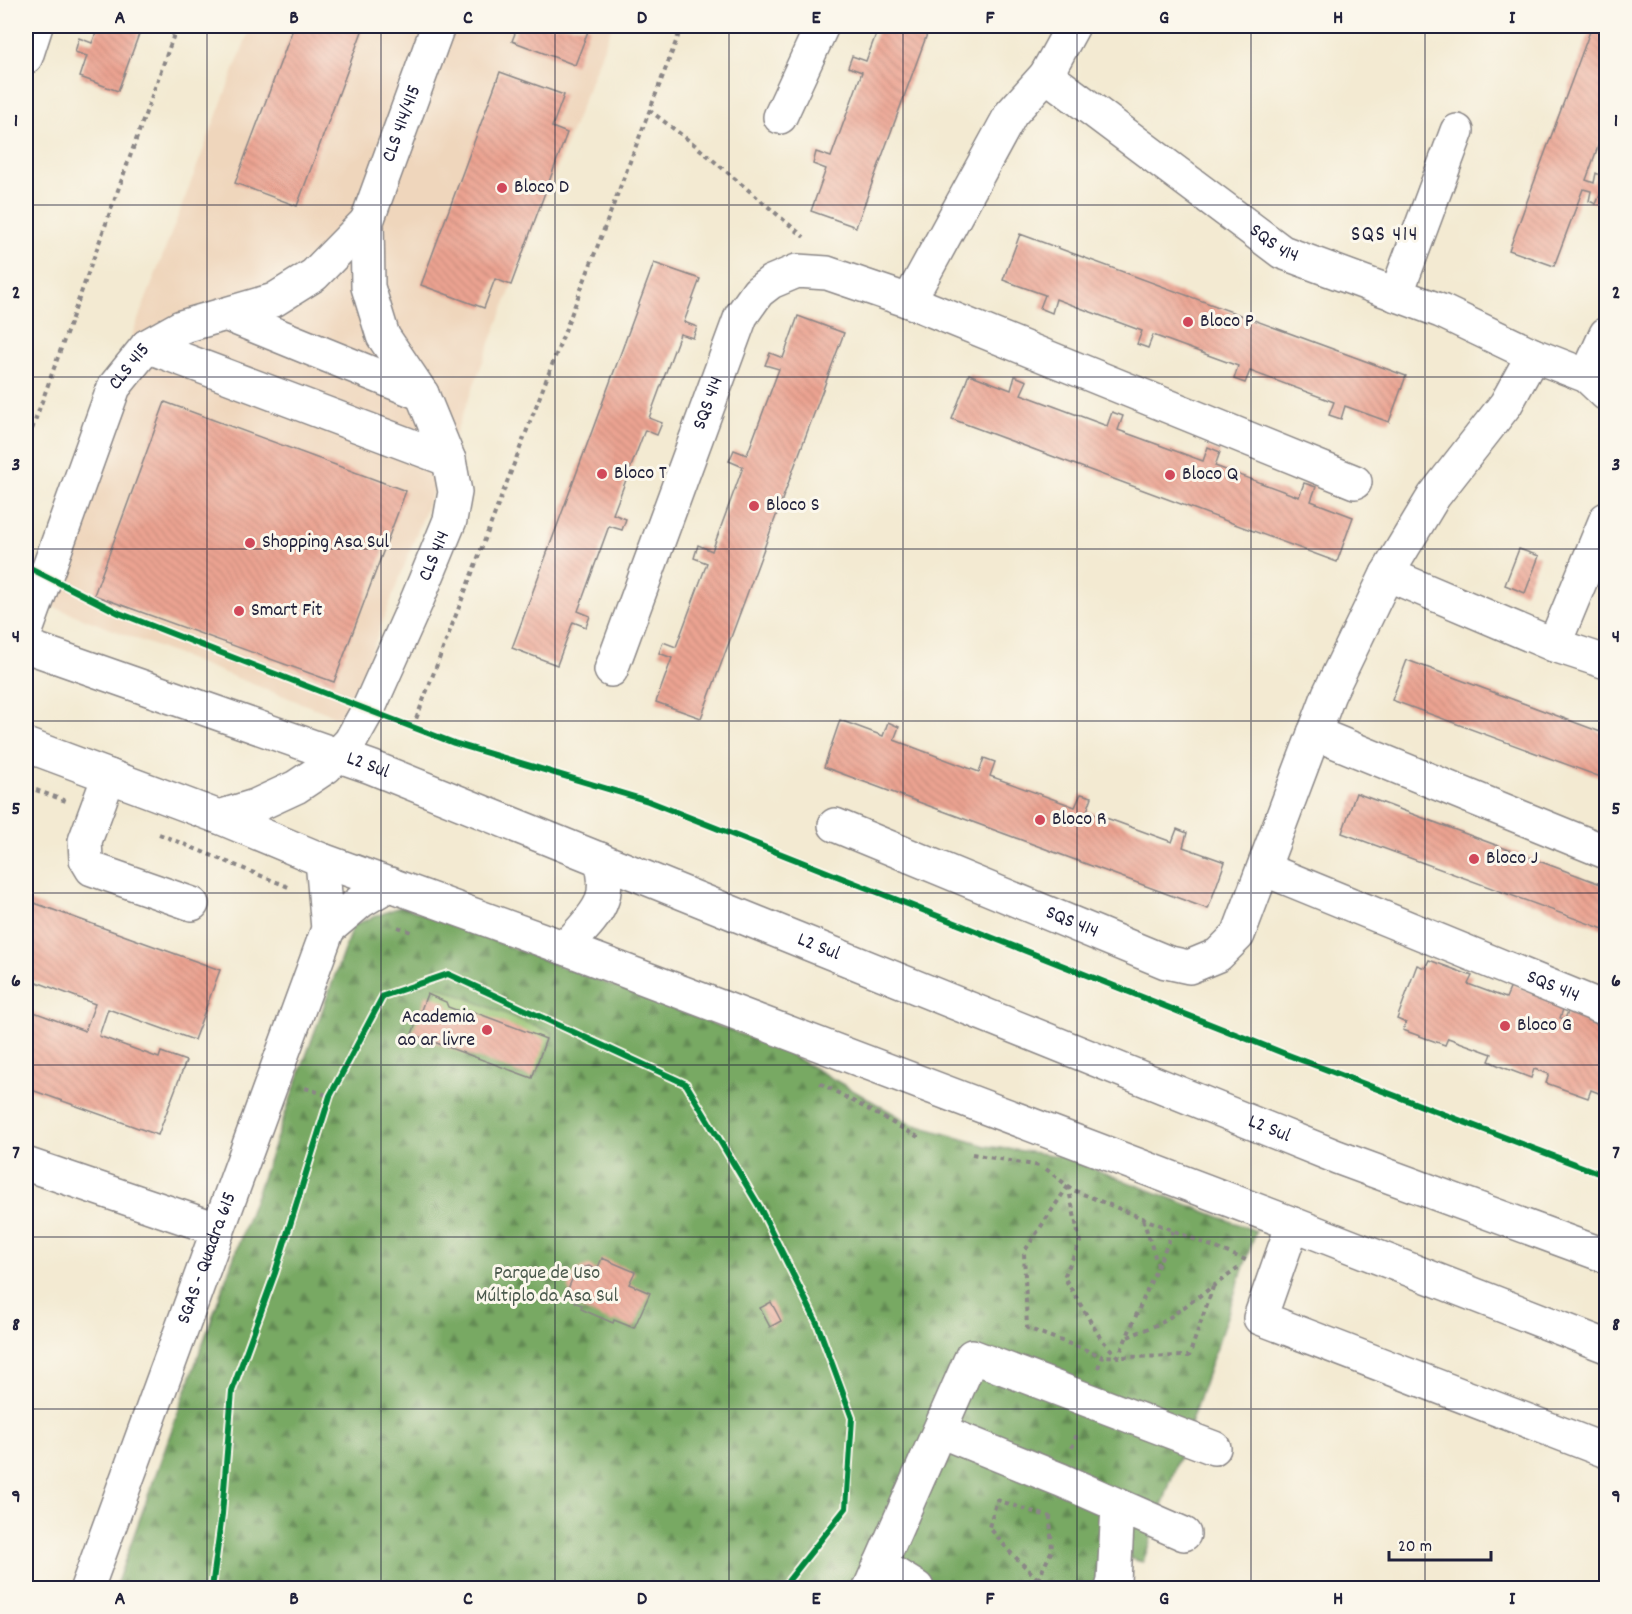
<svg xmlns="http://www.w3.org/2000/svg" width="1632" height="1614" viewBox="0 0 1632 1614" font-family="Dekko,sans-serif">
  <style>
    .built { fill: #efd6bc }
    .forest { fill: url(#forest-firs); stroke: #4d664f; stroke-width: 1.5 }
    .park { fill: #96c371; stroke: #5c7256; stroke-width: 1.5 }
    .building { fill: url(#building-back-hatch) }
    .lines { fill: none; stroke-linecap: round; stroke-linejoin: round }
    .minor-casing { stroke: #8a8686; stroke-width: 36 }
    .major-casing { stroke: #8a8686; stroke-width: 36 }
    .path { stroke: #8a8686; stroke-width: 4; stroke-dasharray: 4.5 4.5; stroke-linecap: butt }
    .minor { stroke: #fff; stroke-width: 33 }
    .major { stroke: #fff; stroke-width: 33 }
    .cycleway-casing { stroke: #fbf7ec; stroke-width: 10 }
    .cycleway { stroke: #00873e; stroke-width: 6 }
    .grid { fill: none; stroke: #22223b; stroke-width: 1.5; stroke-opacity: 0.55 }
    .poi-dot { fill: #d1495b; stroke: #fbf7ec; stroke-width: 2 }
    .labels { text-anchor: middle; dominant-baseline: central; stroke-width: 6; stroke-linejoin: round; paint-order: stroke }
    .street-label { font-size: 20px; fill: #22223b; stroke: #fbf7ec }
    .poi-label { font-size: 20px; fill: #22223b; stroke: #fbf7ec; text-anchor: start }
    .park-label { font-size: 20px; fill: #4b5a4e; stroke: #fbf7ec }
    .neighbourhood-label { font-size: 21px; letter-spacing: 1.5px; fill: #22223b; stroke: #fbf7ec }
    .neatline { fill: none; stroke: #22223b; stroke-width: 2 }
    .grid-label { font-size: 20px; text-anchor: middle; font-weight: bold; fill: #22223b }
  </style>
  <defs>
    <pattern id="forest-firs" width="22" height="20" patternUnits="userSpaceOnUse" patternTransform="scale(1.5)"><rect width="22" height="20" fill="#78a963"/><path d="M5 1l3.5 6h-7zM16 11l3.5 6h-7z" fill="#628953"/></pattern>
    <pattern id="building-back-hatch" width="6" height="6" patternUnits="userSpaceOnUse" patternTransform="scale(1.5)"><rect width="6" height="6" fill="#eba391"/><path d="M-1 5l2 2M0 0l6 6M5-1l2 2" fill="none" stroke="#c98c7e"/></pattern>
  </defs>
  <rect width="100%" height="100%" fill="#fbf7ec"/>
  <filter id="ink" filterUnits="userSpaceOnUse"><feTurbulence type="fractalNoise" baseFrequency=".0167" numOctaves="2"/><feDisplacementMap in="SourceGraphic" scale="12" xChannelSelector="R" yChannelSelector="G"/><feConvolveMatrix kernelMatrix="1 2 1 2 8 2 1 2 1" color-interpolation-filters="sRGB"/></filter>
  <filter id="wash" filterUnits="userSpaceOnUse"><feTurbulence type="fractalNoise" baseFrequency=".008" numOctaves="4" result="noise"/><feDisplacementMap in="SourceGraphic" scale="24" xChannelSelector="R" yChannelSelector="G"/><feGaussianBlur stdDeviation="1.35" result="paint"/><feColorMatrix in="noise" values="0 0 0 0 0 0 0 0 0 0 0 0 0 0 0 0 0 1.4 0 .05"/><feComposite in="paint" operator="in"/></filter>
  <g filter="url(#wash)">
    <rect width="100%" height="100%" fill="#f3ead2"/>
    <path class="built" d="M251 26H612L345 720 31 598Z"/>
    <path class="forest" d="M402 906 782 1050 912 1124 986 1146 1060 1156 1256 1231 1143 1562 1120 1556 1109 1588H115L353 925Z"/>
    <path class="park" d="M437 986 553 1033 536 1076 421 1027Z"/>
    <g id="blocks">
      <g class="building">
        <path d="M99 26H142L118 91 80 77 87 56 75 52 79 38 92 43Z"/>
        <path d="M294 26H364L297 206 235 183Z"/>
        <path d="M518 26H590L575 65 512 41Z"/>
        <path d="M879 26H930L856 227 811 211 826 169 813 164 816 152 831 157 862 72 848 67 852 56 866 61Z"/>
        <path d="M1592 26H1606V124L1586 180 1594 183 1596 173 1606 178V181L1596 204 1589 201 1591 191 1583 189 1554 266 1509 250Z"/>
        <path d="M500 72 564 95 552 127 567 133 511 285 495 279 484 308 421 285Z"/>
        <path d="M1020 234 1406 376 1389 422 1345 406 1341 419 1329 415 1334 402 1250 371 1245 383 1234 379 1238 366 1153 335 1148 348 1137 344 1142 331 1056 299 1052 313 1040 308 1045 295 1003 280Z"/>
        <path d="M654 263 700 279 684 322 697 327 693 338 680 334 649 418 662 423 657 435 645 430 613 514 626 519 622 530 609 526 578 611 590 616 586 627 573 622 557 665 512 648Z"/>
        <path d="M798 316 844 333 701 718 656 702 672 658 659 653 663 642 676 647 707 563 694 558 698 545 712 551 743 467 729 461 734 450 747 455 779 369 765 365 770 353 783 358Z"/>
        <path d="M969 374 1011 390 1015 376 1027 381 1021 394 1107 426 1112 412 1123 416 1118 430 1203 461 1208 447 1220 452 1215 466 1299 497 1304 483 1316 487 1311 501 1353 517 1337 562 952 419Z"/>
        <path d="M165 402 406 491 334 682 94 595Z"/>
        <path d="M1519 549 1539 556 1525 593 1505 585Z"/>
        <path d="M1407 660 1606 734V779L1392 700Z"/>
        <path d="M840 720 883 736 888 722 899 727 894 740 979 772 984 758 995 762 990 776 1075 807 1081 794 1092 797 1087 811 1172 842 1177 829 1187 833 1183 847 1225 862 1208 909 824 767Z"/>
        <path d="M1356 793 1606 886V930L1342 833Z"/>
        <path d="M26 900 220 970 194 1040 108 1009 99 1036 159 1058 161 1052 186 1061 158 1135 26 1088V1009L85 1031 95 1004 26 978Z"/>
        <path d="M1429 960 1472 976 1468 984 1506 998 1512 984 1565 1004 1560 1018 1565 1019 1570 1006 1606 1020V1096L1591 1090 1588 1098 1546 1083 1549 1074 1534 1069 1531 1078 1502 1067 1489 1061 1492 1054 1448 1038 1445 1045 1403 1030 1406 1023 1397 1019 1417 965 1425 968Z"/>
        <path d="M427 994 446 1002 448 1007 464 1013 469 1010 546 1039 532 1078 412 1034Z"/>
        <path d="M602 1258 635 1272 629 1284 650 1293 634 1328 614 1320 613 1323 581 1309 582 1305 576 1303 568 1289 576 1270 589 1266 597 1270Z"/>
        <path d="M771 1302 781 1321 770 1327 760 1308Z"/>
      </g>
    </g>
  </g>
  <g filter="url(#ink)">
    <use href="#blocks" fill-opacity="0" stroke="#8a8686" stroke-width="1.5"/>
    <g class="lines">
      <defs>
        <g id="minor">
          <path d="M26 57 36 26"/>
          <path id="s1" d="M1046 75 1282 252 1441 311 1533 355 1587 376 1606 394"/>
          <path d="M780 117 822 26"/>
          <path d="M1396 295 1457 131"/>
          <path d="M909 301 1011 114 1046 75 1073 26"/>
          <path d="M228 315 422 394"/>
          <path d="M147 346 449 460"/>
          <path d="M1587 376 1606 334"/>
          <path d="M1387 574 1554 645 1606 662"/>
          <path id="s2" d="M26 631 114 387 147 346 181 327 274 300 314 275 367 221"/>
          <path d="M1554 645 1606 519"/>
          <path id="s3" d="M611 670 741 316 758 292 771 282 797 271 827 273 909 301 1355 482"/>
          <path d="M1314 733 1606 852"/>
          <path d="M109 776 85 841 86 859 92 869 192 904"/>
          <path id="s4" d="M219 817 255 806 296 787 326 767 350 742 368 710 418 598 450 520 455 492 449 460 422 394 383 336 368 287 367 221 438 26"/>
          <path id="s5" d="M835 825 1166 962 1189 967 1218 955 1238 935 1329 694 1387 574 1434 496 1506 404 1533 355"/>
          <path id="s6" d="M1264 869 1606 1009"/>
          <path d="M328 929 361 901 390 884"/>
          <path d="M26 1164 217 1229"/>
          <path d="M1293 1224 1260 1318 1606 1451"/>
          <path d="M940 1431 1061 1480 1184 1534"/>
          <path d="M880 1565 917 1588"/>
          <path id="s7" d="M87 1588 328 929 322 860"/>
          <path d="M870 1588 972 1356 1214 1448"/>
          <path d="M1112 1588 1114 1581 1118 1506"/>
        </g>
        <g id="major">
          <path id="s8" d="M26 646 371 767 1337 1157 1606 1256"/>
          <path d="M26 745 219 817 322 860 565 948 1293 1224 1606 1346"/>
          <path d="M565 948C592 918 615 902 600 859"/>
        </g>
      </defs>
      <use href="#minor" class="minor-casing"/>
      <use href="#major" class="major-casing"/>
      <g class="path">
        <path d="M649 110 695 145 804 237"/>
        <path d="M26 446 177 26"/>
        <path d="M413 727 682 26"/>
        <path d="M36 790 66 801"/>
        <path d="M159 834 291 888"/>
        <path d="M398 927 414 933"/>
        <path d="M820 1083 920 1138"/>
        <path d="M305 1088 330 1096"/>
        <path d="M972 1154 1039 1166"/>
        <path d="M1046 1169 1073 1190 1246 1260"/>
        <path d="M1068 1186 1080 1242 1064 1277 1101 1339 1118 1357 1189 1356 1213 1287"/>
        <path d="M1068 1186 1024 1252 1027 1328 1102 1356"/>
        <path d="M1143 1219 1158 1266"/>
        <path d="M1128 1337 1163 1322 1240 1267"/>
        <path d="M1098 1368 1102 1356 1118 1357 1173 1231"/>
        <path d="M1072 1448 1077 1433"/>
        <path d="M1038 1579 1010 1552 989 1527 997 1500 1050 1517"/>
        <path d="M212 1588 222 1514 232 1391 275 1273 330 1096 383 996 448 974 686 1084 759 1206 817 1323 852 1418 846 1508 785 1585 780 1588"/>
        <path d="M1034 1588 1052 1550 1050 1517 1052 1513"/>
      </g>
      <use href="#minor" class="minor"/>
      <use href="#major" class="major"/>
      <defs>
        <g id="cycleway">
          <path d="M26 566 119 613 368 710 454 743 648 801 1283 1053 1606 1176"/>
          <path d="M212 1588 222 1514 232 1391 275 1273 330 1096 383 996 448 974 686 1084 759 1206 817 1323 852 1418 846 1508 785 1585 780 1588"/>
        </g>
      </defs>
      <use href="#cycleway" class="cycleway-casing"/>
      <use href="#cycleway" class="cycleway"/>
    </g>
  </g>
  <path class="grid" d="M207 26V1588M381 26V1588M555 26V1588M729 26V1588M903 26V1588M1077 26V1588M1251 26V1588M1425 26V1588M26 205H1606M26 377H1606M26 549H1606M26 721H1606M26 893H1606M26 1065H1606M26 1237H1606M26 1409H1606"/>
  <g class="poi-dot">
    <circle cx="502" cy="188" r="6"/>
    <circle cx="1188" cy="322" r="6"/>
    <circle cx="602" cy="474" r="6"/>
    <circle cx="1170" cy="475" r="6"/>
    <circle cx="754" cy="506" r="6"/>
    <circle cx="250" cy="543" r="6"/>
    <circle cx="239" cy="611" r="6"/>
    <circle cx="1040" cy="820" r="6"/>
    <circle cx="1474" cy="859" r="6"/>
    <circle cx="1505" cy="1026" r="6"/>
    <circle cx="487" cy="1030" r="6"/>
  </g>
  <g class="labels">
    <g class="street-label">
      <text stroke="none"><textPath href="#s4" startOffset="820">CLS 414/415</textPath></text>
      <text stroke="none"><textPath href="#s1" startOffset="284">SQS 414</textPath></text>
      <text stroke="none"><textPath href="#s2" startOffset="285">CLS 415</textPath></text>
      <text stroke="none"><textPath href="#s3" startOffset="284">SQS 414</textPath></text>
      <text stroke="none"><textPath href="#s4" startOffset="358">CLS 414</textPath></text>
      <text stroke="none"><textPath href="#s8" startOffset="362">L2 Sul</textPath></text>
      <text stroke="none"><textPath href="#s5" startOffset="256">SQS 414</textPath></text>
      <text stroke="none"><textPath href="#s8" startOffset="848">L2 Sul</textPath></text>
      <text stroke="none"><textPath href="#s6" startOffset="312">SQS 414</textPath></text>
      <text stroke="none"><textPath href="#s8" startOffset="1334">L2 Sul</textPath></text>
      <text stroke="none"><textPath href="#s7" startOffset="351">SGAS - Quadra 615</textPath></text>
    </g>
    <g class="poi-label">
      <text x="514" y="188">Bloco D</text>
      <text x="1200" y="322">Bloco P</text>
      <text x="614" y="474">Bloco T</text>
      <text x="1182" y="475">Bloco Q</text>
      <text x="766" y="506">Bloco S</text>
      <text x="262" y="543">Shopping Asa Sul</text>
      <text x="251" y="611">Smart Fit</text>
      <text x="1052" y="820">Bloco R</text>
      <text x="1486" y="859">Bloco J</text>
      <text x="475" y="1018" text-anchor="end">Academia<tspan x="475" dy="23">ao ar livre</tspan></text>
      <text x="1517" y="1026">Bloco G</text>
    </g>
    <g class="park-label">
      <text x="547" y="1274">Parque de Uso<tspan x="547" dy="23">Múltiplo da Asa Sul</tspan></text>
    </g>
    <g class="neighbourhood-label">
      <text x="1385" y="236">SQS 414</text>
    </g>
  </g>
  <rect width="1632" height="1614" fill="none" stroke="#fbf7ec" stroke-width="66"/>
  <path d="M1389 1551v9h102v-9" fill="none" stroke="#22223b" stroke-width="3"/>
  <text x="1398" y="1551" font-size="18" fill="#22223b" stroke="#fbf7ec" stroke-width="4.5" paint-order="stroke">20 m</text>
  <rect x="33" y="33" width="1566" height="1548" class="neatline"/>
  <g class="grid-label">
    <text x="120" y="23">A</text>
    <text x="294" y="23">B</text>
    <text x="468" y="23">C</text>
    <text x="642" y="23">D</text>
    <text x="816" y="23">E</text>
    <text x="990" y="23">F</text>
    <text x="1164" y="23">G</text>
    <text x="1338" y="23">H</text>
    <text x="1512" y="23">I</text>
    <text x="16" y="126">1</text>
    <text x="1616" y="126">1</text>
    <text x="16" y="298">2</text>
    <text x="1616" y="298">2</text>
    <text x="16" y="470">3</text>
    <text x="1616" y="470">3</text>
    <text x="16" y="642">4</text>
    <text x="1616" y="642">4</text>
    <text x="16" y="814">5</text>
    <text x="1616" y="814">5</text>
    <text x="16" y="986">6</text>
    <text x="1616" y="986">6</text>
    <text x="16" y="1158">7</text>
    <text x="1616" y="1158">7</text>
    <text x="16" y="1330">8</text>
    <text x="1616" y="1330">8</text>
    <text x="16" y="1502">9</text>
    <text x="1616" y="1502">9</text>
    <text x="120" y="1604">A</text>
    <text x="294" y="1604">B</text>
    <text x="468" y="1604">C</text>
    <text x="642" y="1604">D</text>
    <text x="816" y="1604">E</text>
    <text x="990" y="1604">F</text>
    <text x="1164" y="1604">G</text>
    <text x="1338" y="1604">H</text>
    <text x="1512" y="1604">I</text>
  </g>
</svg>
